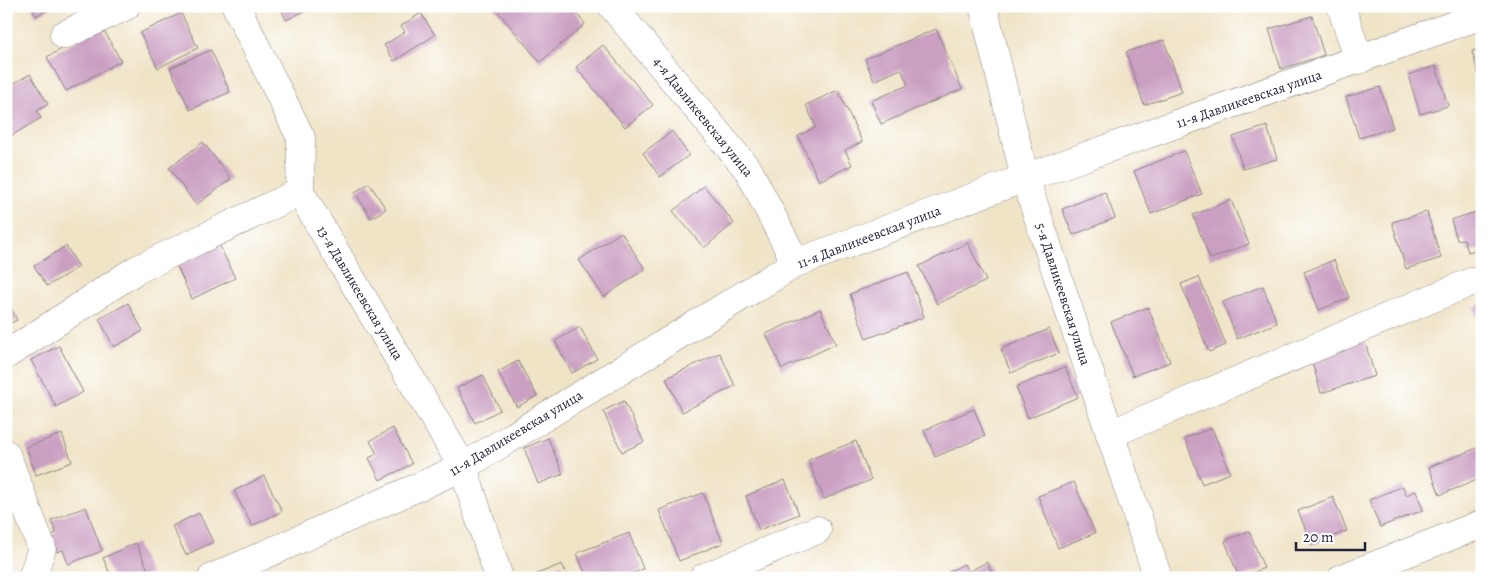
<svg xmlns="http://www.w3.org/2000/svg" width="1488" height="584" viewBox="0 0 1488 584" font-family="Alegreya,serif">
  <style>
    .building { fill: #ca9fc2 }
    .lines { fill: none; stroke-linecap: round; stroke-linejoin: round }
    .minor-casing { stroke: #898381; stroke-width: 29 }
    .minor { stroke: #fff; stroke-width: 28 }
    .labels { text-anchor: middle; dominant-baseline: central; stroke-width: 4; stroke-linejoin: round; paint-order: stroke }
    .street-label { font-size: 14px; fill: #22223b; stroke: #fff }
  </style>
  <rect width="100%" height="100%" fill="#fff"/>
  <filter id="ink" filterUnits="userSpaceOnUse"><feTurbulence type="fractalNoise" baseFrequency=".02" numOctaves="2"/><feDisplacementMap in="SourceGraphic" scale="10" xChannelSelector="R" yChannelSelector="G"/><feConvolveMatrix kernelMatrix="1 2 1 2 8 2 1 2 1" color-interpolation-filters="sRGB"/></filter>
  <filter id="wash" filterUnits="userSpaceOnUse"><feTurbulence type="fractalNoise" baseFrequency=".0096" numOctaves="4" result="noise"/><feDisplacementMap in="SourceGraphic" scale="20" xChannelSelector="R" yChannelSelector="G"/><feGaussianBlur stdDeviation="1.12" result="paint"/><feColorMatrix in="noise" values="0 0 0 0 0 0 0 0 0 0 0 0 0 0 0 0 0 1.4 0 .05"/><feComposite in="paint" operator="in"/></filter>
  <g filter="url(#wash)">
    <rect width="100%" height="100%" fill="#f0e4c7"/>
    <g id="blocks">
      <g class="building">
        <path d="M31 6H55L36 16Z"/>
        <path d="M280 6H316L286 20Z"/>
        <path d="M493 6H570L585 24 540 62Z"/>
        <path d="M181 13 198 48 158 68 140 33Z"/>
        <path d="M421 13 435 35 394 61 384 45 405 32 401 26Z"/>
        <path d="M1312 16 1324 55 1281 69 1269 29Z"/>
        <path d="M102 27 121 61 66 91 47 57Z"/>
        <path d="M936 29 962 89 881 124 871 101 908 85 901 69 874 81 865 59Z"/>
        <path d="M1164 40 1182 92 1144 105 1126 52Z"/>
        <path d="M603 45 653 105 625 127 576 67Z"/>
        <path d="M1482 48V82L1481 83 1472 51Z"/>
        <path d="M211 50 230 92 190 110 170 68Z"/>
        <path d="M1436 66 1448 106 1420 114 1408 75Z"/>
        <path d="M30 74 48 104 37 111 41 118 6 139V88Z"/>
        <path d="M1380 87 1393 128 1359 138 1346 97Z"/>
        <path d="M838 90 862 142 845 150 852 165 819 181 798 136 816 127 806 105Z"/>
        <path d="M1267 126 1277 159 1243 169 1233 137Z"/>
        <path d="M672 131 689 155 660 177 643 153Z"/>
        <path d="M203 142 231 179 196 205 169 168Z"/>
        <path d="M1184 151 1202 194 1151 214 1134 171Z"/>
        <path d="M369 183 386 209 371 218 355 192Z"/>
        <path d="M704 186 734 223 704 248 673 211Z"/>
        <path d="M1105 192 1115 218 1073 235 1062 209Z"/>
        <path d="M1231 200 1249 244 1210 259 1193 215Z"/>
        <path d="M1482 210V248L1468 252 1464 239 1457 240 1451 220Z"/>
        <path d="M1427 212 1441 258 1406 269 1392 222Z"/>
        <path d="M621 232 645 269 604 297 579 260Z"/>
        <path d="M216 238 235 278 192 299 173 258Z"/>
        <path d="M968 243 986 281 937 304 919 266Z"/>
        <path d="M66 246 79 267 47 286 34 266Z"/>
        <path d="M1334 260 1349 298 1319 310 1304 272Z"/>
        <path d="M908 272 924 317 866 339 850 294Z"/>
        <path d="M1199 277 1226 345 1209 352 1181 284Z"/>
        <path d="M1263 286 1277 323 1237 339 1223 302Z"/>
        <path d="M6 297 17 320 6 325Z"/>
        <path d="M128 303 143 331 114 347 99 319Z"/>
        <path d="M1482 305V332H1481L1474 307Z"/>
        <path d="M1148 307 1170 362 1133 376 1111 322Z"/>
        <path d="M820 309 836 344 782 369 766 334Z"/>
        <path d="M580 327 597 359 572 373 555 341Z"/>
        <path d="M1049 329 1059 353 1011 373 1001 349Z"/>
        <path d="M1364 339 1375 376 1321 393 1310 355Z"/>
        <path d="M59 346 83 392 56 407 31 360Z"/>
        <path d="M720 353 735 386 682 412 666 378Z"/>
        <path d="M518 361 537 396 517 407 498 372Z"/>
        <path d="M1065 367 1078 397 1028 418 1016 387Z"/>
        <path d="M483 375 500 410 475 423 457 388Z"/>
        <path d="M624 401 644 442 622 452 603 411Z"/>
        <path d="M974 409 985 436 935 457 924 430Z"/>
        <path d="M393 428 412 464 380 480 369 458 377 454 370 441Z"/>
        <path d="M1212 428 1230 473 1202 484 1185 438Z"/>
        <path d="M62 434 72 462 36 475 26 447Z"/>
        <path d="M548 438 563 474 538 484 524 448Z"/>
        <path d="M856 441 871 480 824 499 808 460Z"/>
        <path d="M1482 446V478L1440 495 1429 467Z"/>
        <path d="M264 476 282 511 252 526 234 491Z"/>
        <path d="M785 480 799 514 759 530 746 496Z"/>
        <path d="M1074 482 1095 533 1058 548 1038 496Z"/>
        <path d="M1403 486 1406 495 1416 491 1423 510 1380 527 1369 500Z"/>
        <path d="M703 493 723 543 679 561 659 510Z"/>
        <path d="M1333 497 1347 531 1312 545 1298 511Z"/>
        <path d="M86 507 102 551 68 564 63 550 57 552 51 535 56 533 51 520Z"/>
        <path d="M199 513 213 542 186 555 172 526Z"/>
        <path d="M1249 531 1264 568 1239 578 1225 541Z"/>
        <path d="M629 533 643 569 622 578H587L577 553Z"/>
        <path d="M136 543 150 574 141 578H112L103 558Z"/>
        <path d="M987 562 994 578H950L948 572 964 564 968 572Z"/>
        <path d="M562 564 568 578H527Z"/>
      </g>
    </g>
  </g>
  <g filter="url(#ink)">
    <use href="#blocks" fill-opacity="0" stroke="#898381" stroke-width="1"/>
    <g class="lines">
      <defs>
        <g id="minor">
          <path d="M236 6 301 138 300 192 463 467 499 578"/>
          <path d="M612 6 749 171 796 263"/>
          <path d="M983 6 1025 178 1158 578"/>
          <path d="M1341 6 1359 60"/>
          <path d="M64 35 126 6"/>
          <path d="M6 355 136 270 300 192"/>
          <path d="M1110 434 1471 282"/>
          <path d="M6 454 42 548 32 578"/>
          <path d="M212 578 463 467 796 263 1025 178 1482 15"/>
          <path d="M703 578 817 530"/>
          <path d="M1342 578 1482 524"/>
        </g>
      </defs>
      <use href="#minor" class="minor-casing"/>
      <use href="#minor" class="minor"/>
    </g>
  </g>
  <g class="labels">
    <g class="street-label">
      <text transform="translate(1249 99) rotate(-19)">11-я Давликеевская улица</text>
      <text transform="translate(703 117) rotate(51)">4-я Давликеевская улица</text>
      <text transform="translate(869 237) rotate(-21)">11-я Давликеевская улица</text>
      <text transform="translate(360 293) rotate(59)">13-я Давликеевская улица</text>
      <text transform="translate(1063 294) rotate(72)">5-я Давликеевская улица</text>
      <text transform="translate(516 433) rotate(-31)">11-я Давликеевская улица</text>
    </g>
  </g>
  <rect width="1488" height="584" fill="none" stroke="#fff" stroke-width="25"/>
  <path d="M1296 542v8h69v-8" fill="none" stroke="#22223b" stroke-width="2.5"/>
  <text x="1303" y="542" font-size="15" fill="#22223b" stroke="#ffffff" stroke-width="4" paint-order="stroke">20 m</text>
</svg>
